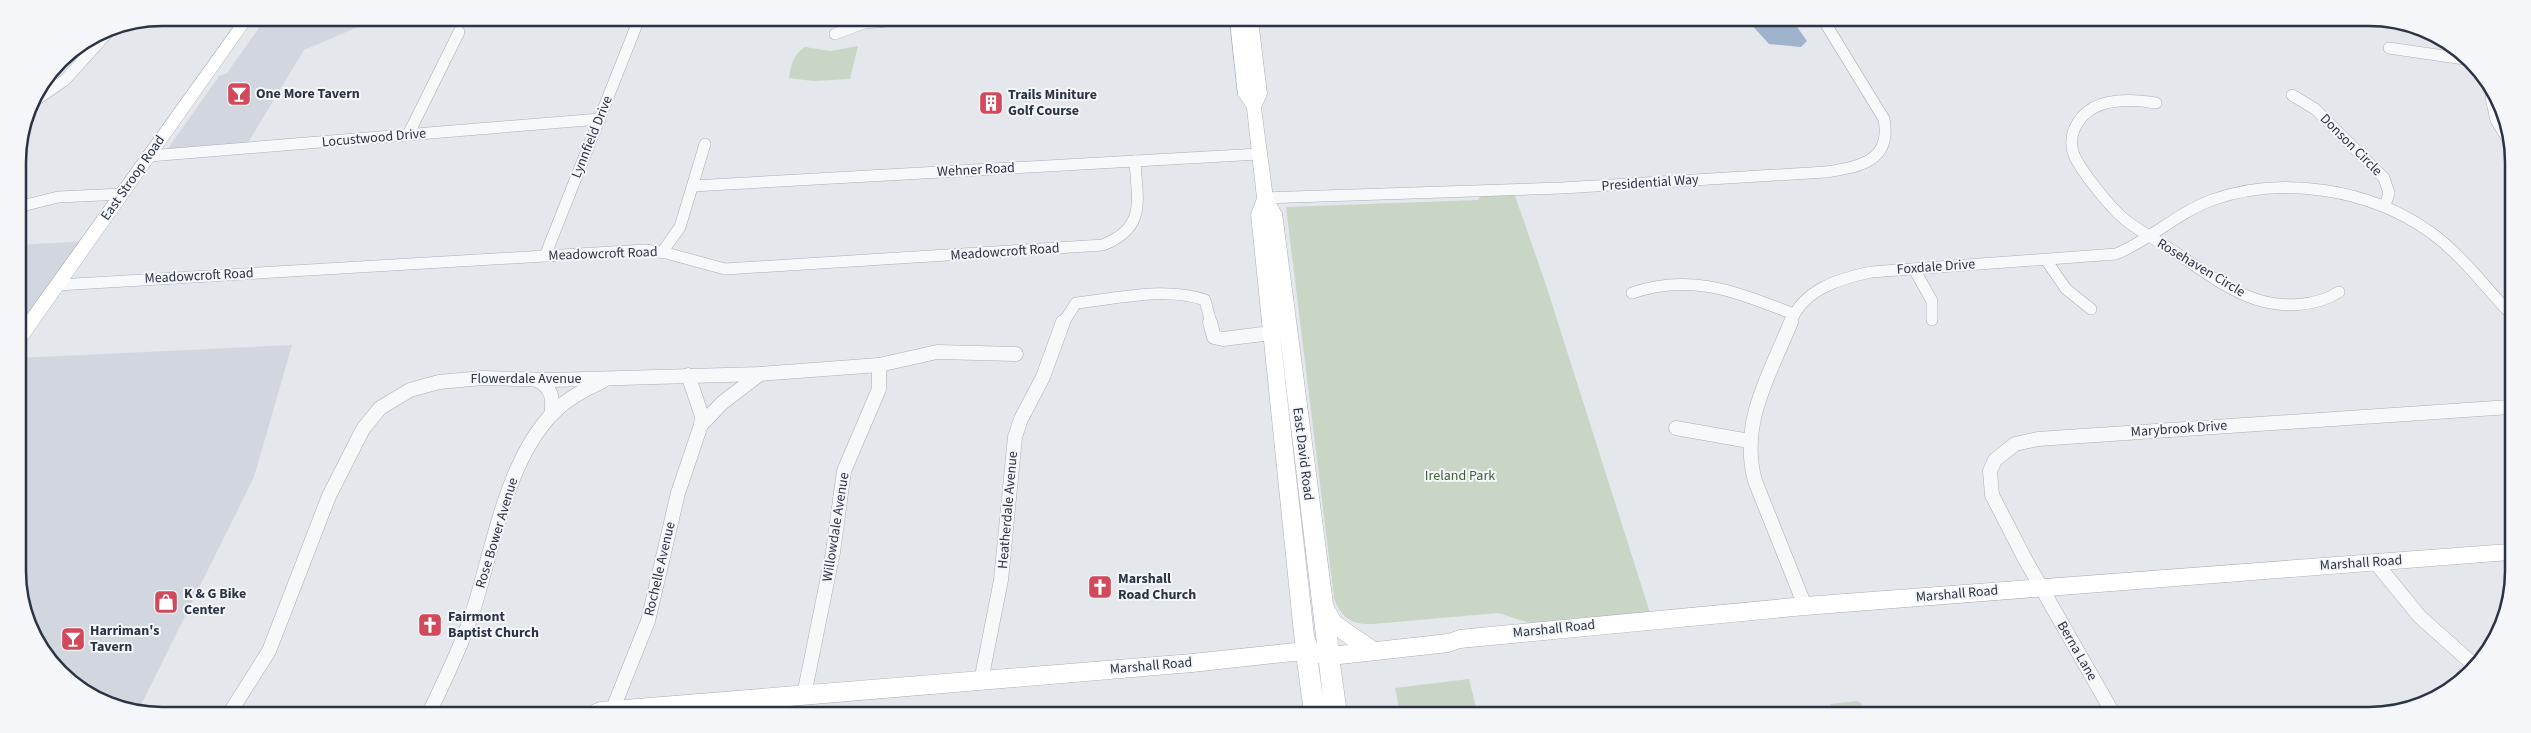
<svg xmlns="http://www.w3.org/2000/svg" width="2531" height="733" viewBox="0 0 2531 733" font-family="'Source Sans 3',sans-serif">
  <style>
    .built { fill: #d2d6de }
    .green { fill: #c9d6c5 }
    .water { fill: #9fb4cc }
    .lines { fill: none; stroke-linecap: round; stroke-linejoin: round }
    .street-far1-casing { stroke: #a9aeb7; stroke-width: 12 }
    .street-casing { stroke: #a9aeb7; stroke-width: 15 }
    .secondary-casing { stroke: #a9aeb7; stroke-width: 1 }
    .street-far1 { stroke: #f7f8fa; stroke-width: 11 }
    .street { stroke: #f7f8fa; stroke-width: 14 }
    .secondary { fill: #fff; fill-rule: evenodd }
    .labels { text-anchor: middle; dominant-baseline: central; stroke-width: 4; stroke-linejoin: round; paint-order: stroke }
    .poi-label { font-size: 14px; font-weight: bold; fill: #2b3445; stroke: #f4f6f9; text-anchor: start }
    .street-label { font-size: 14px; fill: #2b3445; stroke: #f4f6f9 }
    .park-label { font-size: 14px; fill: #3f6138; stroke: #f4f6f9 }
    .rim { fill: none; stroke: #2b3445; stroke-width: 2.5 }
  </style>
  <rect width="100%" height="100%" fill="#e4e7ec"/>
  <g class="built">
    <path d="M266 18H379L304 50 246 146 167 150 219 76 227 73Z"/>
    <path d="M89 241 19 339 18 245Z"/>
    <path d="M292 345 254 477 138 711H125L54 666 20 599 19 358Z"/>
  </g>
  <g class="green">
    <path d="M858 46 850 79 813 81 789 78C791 65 793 55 805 47L830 51Z"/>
    <path d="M1513 190 1546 285 1652 619 1552 630 1498 613 1373 624C1352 625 1341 618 1334 598L1286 207 1478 200 1485 191Z"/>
    <path d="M1469 679 1476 707 1422 713H1400L1395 688Z"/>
    <path d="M1857 701 1861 703 1864 714H1835L1830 708 1831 704Z"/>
  </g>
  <path class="water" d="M1748 21H1793L1807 41 1801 47 1769 44Z"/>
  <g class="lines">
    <defs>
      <g id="street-far1">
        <path d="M835 34 864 23 911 19"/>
        <path d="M2389 48 2471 60"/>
        <path d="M2292 95 2315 109 2384 178 2389 193 2385 206"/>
        <path d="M2491 98 2496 120 2511 145"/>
        <path d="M2156 103C2126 98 2087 97 2074 130 2071 137 2071 147 2074 155 2081 171 2110 207 2123 218 2137 230 2155 239 2170 249 2197 266 2225 289 2255 299 2282 308 2315 307 2339 292"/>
        <path d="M30 104 65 80 112 28"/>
        <path d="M408 135 459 32"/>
        <path d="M149 156 600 119"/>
        <path d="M693 186 1259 154"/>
        <path d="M1265 198 1562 188 1826 172C1860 167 1892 161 1884 119L1824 21"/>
        <path d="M18 207 58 197 123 194"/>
        <path d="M663 251 680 227 705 144"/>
        <path d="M545 256 639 19"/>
        <path d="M2046 260 2066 289 2091 309"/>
        <path d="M1914 269 1932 301V320"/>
        <path d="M58 285 645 250 666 253 725 269 1103 245C1147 227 1137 201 1135 161"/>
        <path d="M1632 293C1692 272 1738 293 1794 314"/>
        <path d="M1063 323 1076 303C1116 299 1166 286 1205 300L1211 323"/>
        <path d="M1790 323C1804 289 1838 279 1871 272L2116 254C2150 240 2177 213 2212 200 2282 175 2370 189 2430 232 2461 254 2484 286 2510 313"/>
      </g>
      <g id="street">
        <path d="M1210 322 1214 337 1223 339 1279 332"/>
        <path d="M1791 322C1770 374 1739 423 1755 481L1805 606"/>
        <path d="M688 375 702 416 701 425"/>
        <path d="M537 380C552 387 554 400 551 415"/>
        <path d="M1676 428 1749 441"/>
        <path d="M2375 562 2420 617 2475 666"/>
        <path d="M981 681 1001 580 1015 437 1021 419 1043 377 1063 322"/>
        <path d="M804 695 833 552 844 471 879 389V365"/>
        <path d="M231 711 269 651 329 496 363 429 380 408 410 390 439 382 483 378 552 380 760 374 879 365 937 352 1016 354"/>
        <path d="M430 711C445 680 460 649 471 617 494 550 508 437 573 397 582 391 593 386 603 381"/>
        <path d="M612 711 648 621 678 493 701 425 722 403 760 374"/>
        <path d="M2114 715 2025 559 1992 495 1990 471 1995 460 2015 444 2038 439 2510 407"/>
      </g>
      <g id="secondary">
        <path d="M240 18H254L25 343 19 345V326Z"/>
        <path d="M1230 20H1244L1252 95 1244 20H1258L1267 94 1261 108 1273 198 1282 213 1333 604 1340 617 1376 642 1448 634 1459 630 1805 597 2509 544V560L1805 615 1460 648 1449 652 1340 664 1347 713H1304L1297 661H1293L1192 672 719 712H589L592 705 600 702 1192 654 1295 643 1251 214 1257 198 1247 108 1238 95ZM1279 326 1317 644 1314 635ZM1337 637 1348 645 1338 646ZM1318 663H1319L1323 698Z"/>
      </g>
    </defs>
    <use href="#street-far1" class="street-far1-casing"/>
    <use href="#street" class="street-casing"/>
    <use href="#secondary" class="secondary-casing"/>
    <use href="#street-far1" class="street-far1"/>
    <use href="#street" class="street"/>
    <use href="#secondary" class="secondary"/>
  </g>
  <defs>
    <symbol id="bar-square" viewBox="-11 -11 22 22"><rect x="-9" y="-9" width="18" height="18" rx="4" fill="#d1495b" stroke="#f4f6f9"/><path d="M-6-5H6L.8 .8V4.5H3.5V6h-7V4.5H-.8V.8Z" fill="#fff"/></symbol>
    <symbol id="building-square" viewBox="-11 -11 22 22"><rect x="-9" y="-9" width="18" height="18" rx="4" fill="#d1495b" stroke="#f4f6f9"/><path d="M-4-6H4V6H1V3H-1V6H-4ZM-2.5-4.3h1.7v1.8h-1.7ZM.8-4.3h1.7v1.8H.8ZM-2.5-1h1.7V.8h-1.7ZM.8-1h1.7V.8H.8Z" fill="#fff"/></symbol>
    <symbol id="church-square" viewBox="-11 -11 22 22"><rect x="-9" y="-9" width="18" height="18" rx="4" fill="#d1495b" stroke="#f4f6f9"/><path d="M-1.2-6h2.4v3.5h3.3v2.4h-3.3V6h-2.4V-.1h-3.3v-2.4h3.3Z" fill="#fff"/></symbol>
    <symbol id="shop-square" viewBox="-11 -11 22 22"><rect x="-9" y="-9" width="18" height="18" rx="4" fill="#d1495b" stroke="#f4f6f9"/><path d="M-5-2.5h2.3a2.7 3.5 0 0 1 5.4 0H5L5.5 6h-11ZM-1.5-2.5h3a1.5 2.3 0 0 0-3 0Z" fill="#fff"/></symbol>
  </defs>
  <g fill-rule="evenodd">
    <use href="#bar-square" x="225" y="80" width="28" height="28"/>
    <use href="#building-square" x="977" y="89" width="28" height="28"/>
    <use href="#church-square" x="1086" y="573" width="28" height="28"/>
    <use href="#shop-square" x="152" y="588" width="28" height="28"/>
    <use href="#church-square" x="416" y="611" width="28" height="28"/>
    <use href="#bar-square" x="59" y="625" width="28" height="28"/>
  </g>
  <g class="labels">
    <g class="poi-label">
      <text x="256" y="94">One More Tavern</text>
      <text x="1008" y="95">Trails Miniture<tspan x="1008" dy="16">Golf Course</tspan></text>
      <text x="1118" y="579">Marshall<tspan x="1118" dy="16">Road Church</tspan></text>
      <text x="184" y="594">K &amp; G Bike<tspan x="184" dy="16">Center</tspan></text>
      <text x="448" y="617">Fairmont<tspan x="448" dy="16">Baptist Church</tspan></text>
      <text x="90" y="631">Harriman's<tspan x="90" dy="16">Tavern</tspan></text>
    </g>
    <g class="street-label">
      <text transform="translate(592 137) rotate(-68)">Lynnfield Drive</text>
      <text transform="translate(374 138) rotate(-5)">Locustwood Drive</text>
      <text transform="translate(2351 145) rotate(45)">Donson Circle</text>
      <text transform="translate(976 170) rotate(-3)">Wehner Road</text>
      <text transform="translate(133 178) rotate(-55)">East Stroop Road</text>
      <text transform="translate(1650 183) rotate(-4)">Presidential Way</text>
      <text transform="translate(1005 252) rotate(-4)">Meadowcroft Road</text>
      <text transform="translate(603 254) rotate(-2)">Meadowcroft Road</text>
      <text transform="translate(1936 267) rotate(-4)">Foxdale Drive</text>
      <text transform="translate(2201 268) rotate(31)">Rosehaven Circle</text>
      <text transform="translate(199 276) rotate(-3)">Meadowcroft Road</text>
      <text x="526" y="379">Flowerdale Avenue</text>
      <text transform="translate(2179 429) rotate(-4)">Marybrook Drive</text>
      <text transform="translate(1303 454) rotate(83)">East David Road</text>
      <text transform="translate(1008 510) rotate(-85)">Heatherdale Avenue</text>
      <text transform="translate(836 527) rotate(-81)">Willowdale Avenue</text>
      <text transform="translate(497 533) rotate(-73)">Rose Bower Avenue</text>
      <text transform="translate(2361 563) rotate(-4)">Marshall Road</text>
      <text transform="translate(660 569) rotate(-77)">Rochelle Avenue</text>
      <text transform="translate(1957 594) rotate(-5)">Marshall Road</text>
      <text transform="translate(1554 629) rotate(-6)">Marshall Road</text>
      <text transform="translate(2077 651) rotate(60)">Berna Lane</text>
      <text transform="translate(1151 666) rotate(-5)">Marshall Road</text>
    </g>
    <g class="park-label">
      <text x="1460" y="476">Ireland Park</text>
    </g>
  </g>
  <path d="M0 0H2531V733H0ZM162 26H2369A136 136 0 0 1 2505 162V571A136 136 0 0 1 2369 707H162A136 136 0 0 1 26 571V162A136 136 0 0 1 162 26Z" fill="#f4f6f9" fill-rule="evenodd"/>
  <path class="rim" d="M162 26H2369A136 136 0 0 1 2505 162V571A136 136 0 0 1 2369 707H162A136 136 0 0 1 26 571V162A136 136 0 0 1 162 26Z"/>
</svg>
